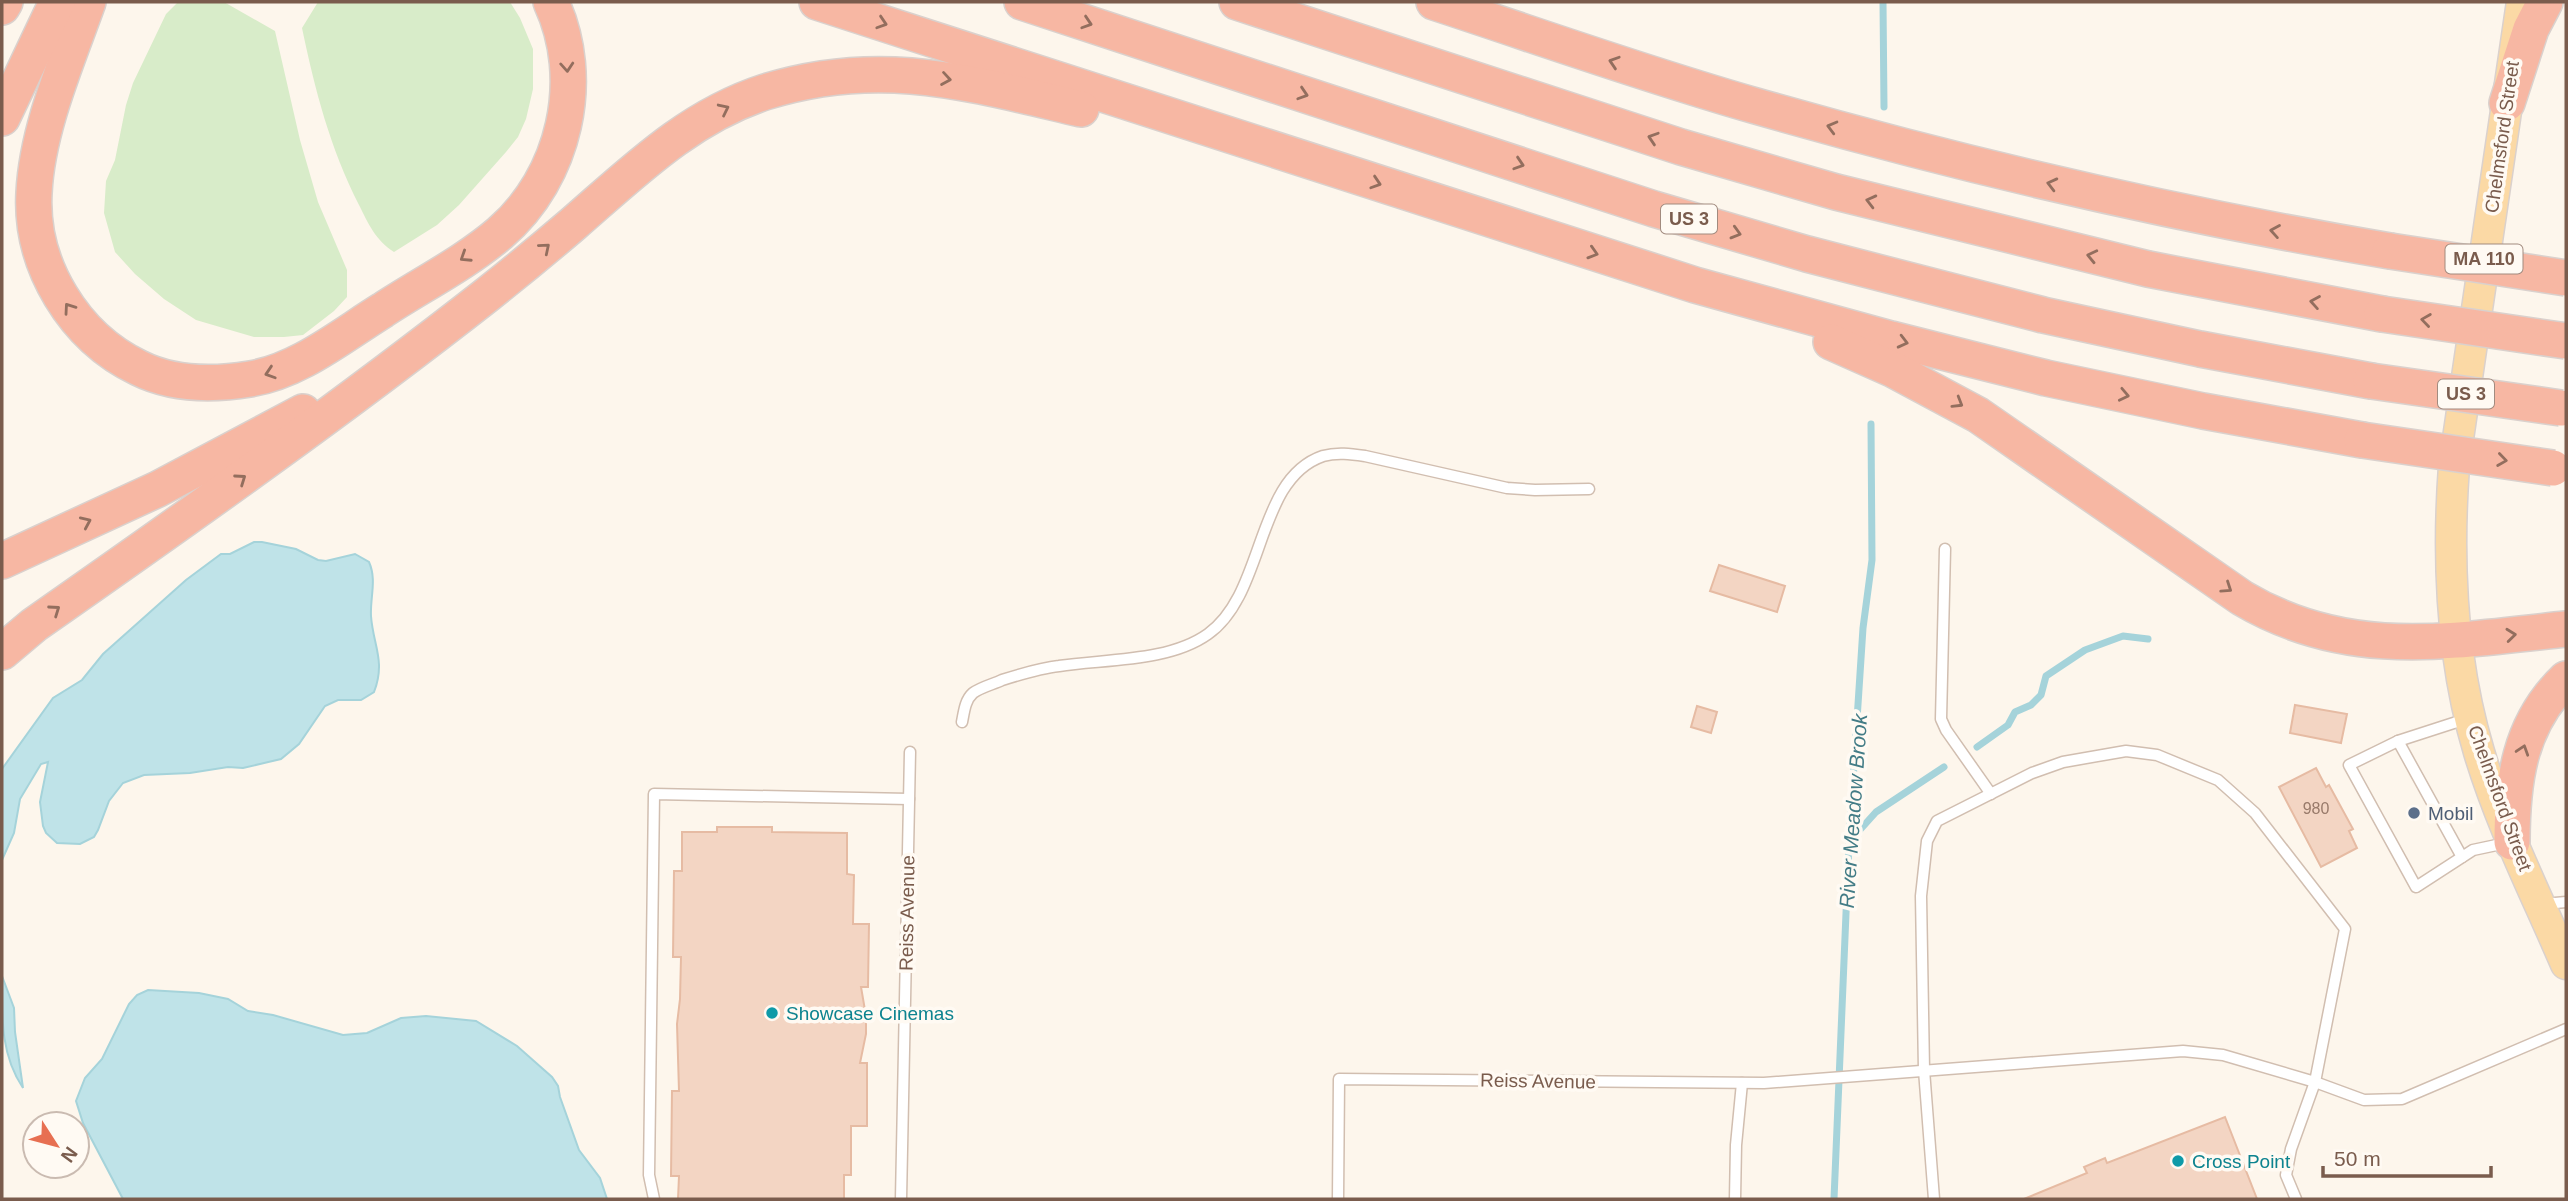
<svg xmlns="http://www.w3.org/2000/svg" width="2568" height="1201" viewBox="0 0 2568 1201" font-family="Arial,sans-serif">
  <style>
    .green { fill: #d8ecc9 }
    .water { fill: #bfe3e8; stroke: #a5d3da; stroke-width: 2 }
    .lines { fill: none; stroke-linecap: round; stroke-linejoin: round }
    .stream { stroke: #a5d3da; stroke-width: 7 }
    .building { fill: #f3d5c3; stroke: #e6bba3; stroke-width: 2 }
    .lane-casing { stroke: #d1beb0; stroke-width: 13 }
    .primary-casing { stroke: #dad1cd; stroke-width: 33 }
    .highway-casing { stroke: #dad1cd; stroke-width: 38 }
    .lane { stroke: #fff; stroke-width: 10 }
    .primary { stroke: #fbd9a5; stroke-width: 30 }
    .highway { stroke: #f7b7a3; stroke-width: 35 }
    .highway-bridge-casing { stroke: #dad1cd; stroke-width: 38; stroke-linecap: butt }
    .highway-bridge { stroke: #f7b7a3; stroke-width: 35 }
    .oneway { stroke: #936e5e }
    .service-dot { fill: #5c6f8a; stroke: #fffaf3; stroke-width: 2.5 }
    .culture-dot { fill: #0f9aa8; stroke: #fffaf3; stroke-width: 2.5 }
    .labels { text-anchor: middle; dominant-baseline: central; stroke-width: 7; stroke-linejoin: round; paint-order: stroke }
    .number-label { font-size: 16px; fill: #987a6a }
    .shield { fill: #fffaf3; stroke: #a28b7f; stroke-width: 2 }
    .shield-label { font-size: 18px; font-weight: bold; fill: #7a5c4d }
    .street-label { font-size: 19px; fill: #7a5c4d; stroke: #fffaf3 }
    .service-label { font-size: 19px; fill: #4e5e75; stroke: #fffaf3; text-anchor: start }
    .culture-label { font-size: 19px; fill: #0d838f; stroke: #fffaf3; text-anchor: start }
    .water-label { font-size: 21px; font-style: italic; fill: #437c86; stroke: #fffaf3 }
  </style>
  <rect width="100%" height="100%" fill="#fdf6ec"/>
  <g class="green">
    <path d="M178 2H224L275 31 300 140 318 202 347 270V297L334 311 303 335 284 337H254L196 320 164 299 135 274 115 252 104 213 106 181 115 160 126 105 133 83 166 14Z"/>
    <path d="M318 2H510L520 18 533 49V89L526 119 518 137 506 152 459 205 437 225 394 252C376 241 368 223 359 205 330 148 315 90 302 28Z"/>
  </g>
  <g class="water">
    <path d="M254 542H262L296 549 318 560 326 561 355 554 369 562C377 580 370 597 371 616 373 645 386 661 374 692L361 700H338L325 706 299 744 281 759 243 768 228 767 190 773 144 775 123 783 109 801 98 830 94 837 80 844 57 843 46 833 43 826 40 802 48 762 41 764 20 799 14 833 2 860V769L53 698 82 680 103 654 186 580 221 554H230Z"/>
    <path d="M2 976 14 1008 15 1032 23 1088C0 1054 2 1016 2 976Z"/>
    <path d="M148 990 199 993 228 999 248 1011 273 1015 343 1035 367 1033 401 1018 426 1016 476 1021 517 1046 552 1077 558 1086 560 1097 579 1150 600 1178 607 1199H123L83 1123 76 1101 85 1078 102 1059 129 1004 137 995Z"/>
  </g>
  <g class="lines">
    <g class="stream">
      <path d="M1883 2 1884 107"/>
      <path d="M1977 747 2008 725 2015 712 2031 705 2041 695 2046 676 2085 650 2123 636 2148 639"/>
      <path d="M1849 842 1876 812 1944 767"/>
      <path d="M1834 1199 1849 842 1863 628 1872 560 1871 424"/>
    </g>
  </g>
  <g class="building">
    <path d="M1719 565 1785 586 1777 612 1710 591Z"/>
    <path d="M2295 705 2347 714 2341 743 2290 733Z"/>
    <path d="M1697 706 1717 712 1711 733 1691 727Z"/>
    <path d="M2316 768 2326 787 2329 785 2353 829 2349 831 2357 848 2321 867 2279 787Z"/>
    <path d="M717 827H772V832L847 833V874L854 875 853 924H869L868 987H861L866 1016V1034L860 1063H867V1126H851V1175H844V1199H678L679 1176H671L672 1091H679L677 1024 680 999 681 957H673L674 871H682V832H717Z"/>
    <path d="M2225 1117 2257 1199H2024L2087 1173 2084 1167 2105 1158 2107 1163Z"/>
  </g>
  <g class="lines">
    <defs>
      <g id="lane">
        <path d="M1945 549 1941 719 1946 730 1991 794"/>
        <path d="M2466 719 2398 741 2349 765 2416 887 2473 850 2506 843"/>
        <path d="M962 722C964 712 965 700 973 693 981 687 994 684 1002 680 1021 674 1040 668 1059 666 1105 659 1169 662 1208 634 1266 593 1255 479 1323 456 1337 452 1351 454 1365 456L1507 488 1535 490 1589 489"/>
        <path d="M2398 741 2462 857"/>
        <path d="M2544 904 2566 902"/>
        <path d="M654 1199 649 1175 654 794 909 799"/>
        <path d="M901 1199 910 752"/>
        <path d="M1338 1199 1339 1079 1764 1083 2183 1051 2223 1055 2315 1082 2364 1100 2402 1099 2566 1029"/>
        <path d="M1735 1199 1736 1145 1742 1083"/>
        <path d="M1934 1199 1924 1070 1921 896 1927 841 1937 821 2032 773 2063 762 2126 751 2157 755 2218 780 2255 813 2345 929 2315 1082 2291 1149 2286 1175 2296 1199"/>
      </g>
      <path id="primary" d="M2522 2 2454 466C2447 562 2451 659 2479 752 2501 825 2536 894 2566 964"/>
      <g id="highway">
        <path d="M88 2C67 61 37 129 34 193 30 265 74 337 139 368 173 385 213 385 250 379 299 371 341 336 383 310 421 285 465 263 500 233 565 177 587 79 551 2"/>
        <path d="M817 2 1695 285 1891 339 2046 378 2203 411 2362 440"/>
        <path d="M1022 2 1654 209 1807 254 2043 315 2200 349 2371 381"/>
        <path d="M1237 2 1681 147 1836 192 2148 269 2382 314"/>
        <path d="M1434 2C1541 37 1647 75 1756 106 1965 166 2176 215 2390 251"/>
        <path d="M2 7 5 2"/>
        <path d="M2507 103 2531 29 2545 2"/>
        <path d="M2 118 57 2"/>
        <path d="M1831 342 1894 370 1978 415 2242 598C2348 661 2450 641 2566 629"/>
        <path d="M2 561 158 489 303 412"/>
        <path d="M2 652 34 625C187 518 340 410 488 294 517 271 545 248 573 224 633 172 688 117 765 92 880 56 969 83 1081 109"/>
        <path d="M2512 842C2512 781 2519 724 2566 679"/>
      </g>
    </defs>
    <use href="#lane" class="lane-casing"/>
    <use href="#primary" class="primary-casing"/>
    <use href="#highway" class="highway-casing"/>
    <use href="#lane" class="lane"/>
    <use href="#primary" class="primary"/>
    <use href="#highway" class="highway"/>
    <defs>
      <g id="highway-bridge">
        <path d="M2390 251 2566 278"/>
        <path d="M2382 314 2566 341"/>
        <path d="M2371 381 2561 408"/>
        <path d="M2362 440 2553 468"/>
      </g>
    </defs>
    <use href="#highway-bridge" class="highway-bridge-casing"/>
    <use href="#highway-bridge" class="highway-bridge"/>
  </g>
  <defs><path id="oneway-chevron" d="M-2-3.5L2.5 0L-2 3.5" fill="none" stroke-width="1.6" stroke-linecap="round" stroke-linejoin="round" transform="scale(1.75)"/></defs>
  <g class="oneway">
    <use href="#oneway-chevron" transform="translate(882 23) rotate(18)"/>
    <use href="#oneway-chevron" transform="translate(1087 23) rotate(18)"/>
    <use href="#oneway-chevron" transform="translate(1614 62) rotate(-162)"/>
    <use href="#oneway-chevron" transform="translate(567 67) rotate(86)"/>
    <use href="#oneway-chevron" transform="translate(946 79) rotate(9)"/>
    <use href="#oneway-chevron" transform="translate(1303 94) rotate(18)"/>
    <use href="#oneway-chevron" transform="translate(724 109) rotate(-26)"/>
    <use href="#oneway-chevron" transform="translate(1832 127) rotate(-165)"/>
    <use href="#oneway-chevron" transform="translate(1653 138) rotate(-162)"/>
    <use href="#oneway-chevron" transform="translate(1519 164) rotate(18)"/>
    <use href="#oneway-chevron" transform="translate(1376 183) rotate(18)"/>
    <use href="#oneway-chevron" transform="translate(2052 184) rotate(-166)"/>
    <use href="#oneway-chevron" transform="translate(1871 201) rotate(-166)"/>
    <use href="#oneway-chevron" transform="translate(2275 231) rotate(-170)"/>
    <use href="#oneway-chevron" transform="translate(1736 233) rotate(16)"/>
    <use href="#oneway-chevron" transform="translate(545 248) rotate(-40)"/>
    <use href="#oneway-chevron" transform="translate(1593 253) rotate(17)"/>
    <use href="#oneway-chevron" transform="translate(2092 256) rotate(-167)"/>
    <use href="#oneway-chevron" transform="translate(465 257) rotate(147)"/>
    <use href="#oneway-chevron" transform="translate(2315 302) rotate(-170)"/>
    <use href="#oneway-chevron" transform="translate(69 308) rotate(-125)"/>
    <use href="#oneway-chevron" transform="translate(2426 320) rotate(-172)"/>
    <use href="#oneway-chevron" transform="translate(1903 342) rotate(14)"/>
    <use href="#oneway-chevron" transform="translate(270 373) rotate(162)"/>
    <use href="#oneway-chevron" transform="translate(2124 395) rotate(12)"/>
    <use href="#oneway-chevron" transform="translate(1958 403) rotate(31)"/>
    <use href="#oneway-chevron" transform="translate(2502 460) rotate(8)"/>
    <use href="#oneway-chevron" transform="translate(241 479) rotate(-35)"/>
    <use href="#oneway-chevron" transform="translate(86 522) rotate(-24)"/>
    <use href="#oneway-chevron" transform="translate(2227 588) rotate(34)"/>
    <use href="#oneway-chevron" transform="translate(55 610) rotate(-35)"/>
    <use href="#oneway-chevron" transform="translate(2511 635) rotate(-6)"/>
    <use href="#oneway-chevron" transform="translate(2523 750) rotate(-72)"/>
  </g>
  <circle class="service-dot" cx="2414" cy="813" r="7"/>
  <g class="culture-dot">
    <circle cx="772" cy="1013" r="7"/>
    <circle cx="2178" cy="1161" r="7"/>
  </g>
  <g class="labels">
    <g class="number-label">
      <text x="2316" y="808">980</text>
    </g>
    <g class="shield">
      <rect x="1661" y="204.5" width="56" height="29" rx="5"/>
      <rect x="2445.5" y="244.5" width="77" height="29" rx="5"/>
      <rect x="2438" y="379.5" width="56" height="29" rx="5"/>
    </g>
    <g class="shield-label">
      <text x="1689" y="219">US 3</text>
      <text x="2484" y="259">MA 110</text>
      <text x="2466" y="394">US 3</text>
    </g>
    <g class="street-label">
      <text transform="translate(2502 137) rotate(-82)">Chelmsford Street</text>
      <text transform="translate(2500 798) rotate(70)">Chelmsford Street</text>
      <text transform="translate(907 913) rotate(-89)">Reiss Avenue</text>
      <text transform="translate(1538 1081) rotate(1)">Reiss Avenue</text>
    </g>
    <g class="service-label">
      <text x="2428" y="813">Mobil</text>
    </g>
    <g class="culture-label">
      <text x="786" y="1013">Showcase Cinemas</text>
      <text x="2192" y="1161">Cross Point</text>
    </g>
    <g class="water-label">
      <text transform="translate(1853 811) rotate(-86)">River Meadow Brook</text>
    </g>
  </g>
  <rect width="2568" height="1201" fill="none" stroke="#7a5c4d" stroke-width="7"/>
  <g transform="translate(56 1145) rotate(126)"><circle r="33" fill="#fffaf3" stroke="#cabbb1" stroke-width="2"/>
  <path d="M0-5L12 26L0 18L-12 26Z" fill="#e76f51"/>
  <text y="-10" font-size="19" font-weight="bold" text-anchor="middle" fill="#7a5c4d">N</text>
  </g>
  <path d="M2323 1166v10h168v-10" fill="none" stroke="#7a5c4d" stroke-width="3.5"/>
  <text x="2334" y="1166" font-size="21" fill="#7a5c4d" stroke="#fffaf3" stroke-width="5" paint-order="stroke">50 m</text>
</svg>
